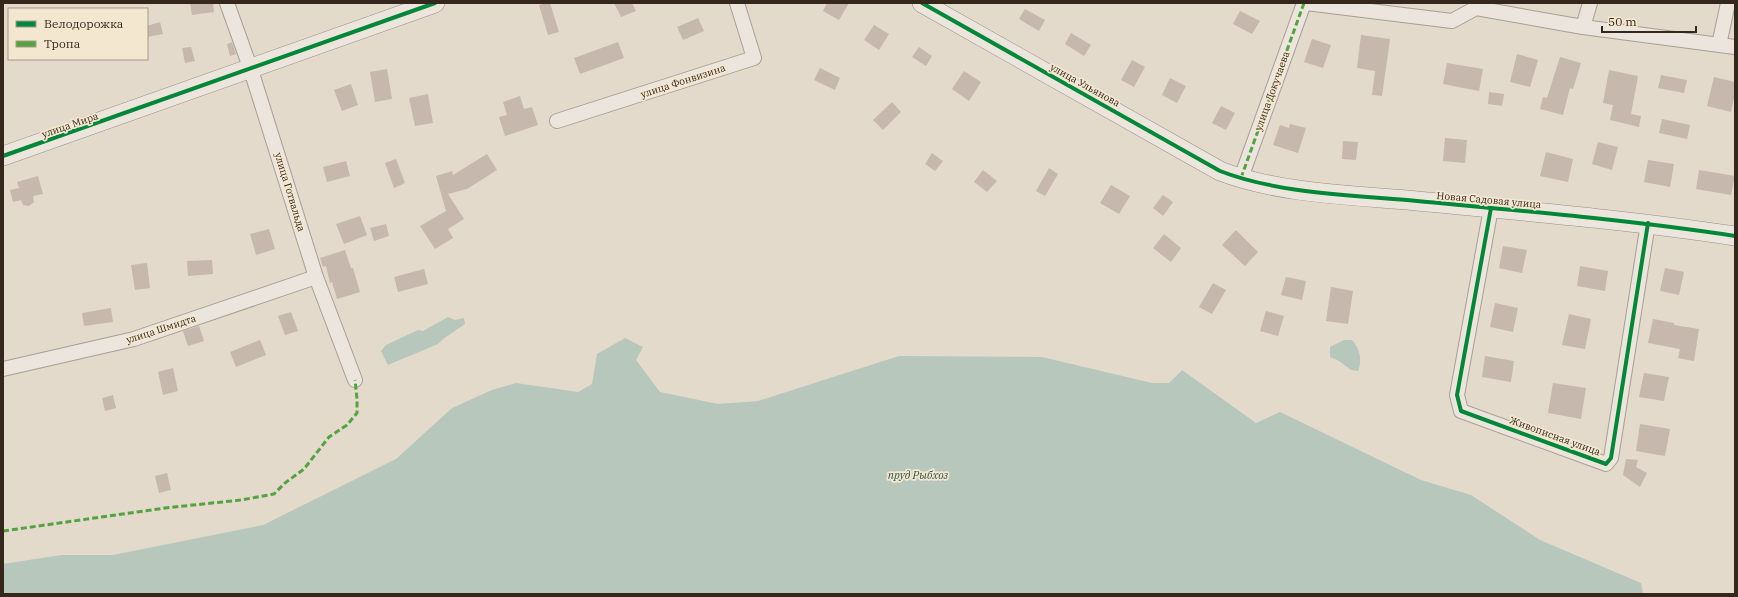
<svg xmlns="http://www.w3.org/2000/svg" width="1738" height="597" viewBox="0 0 1738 597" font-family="'IBM Plex Serif',serif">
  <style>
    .water { fill: #b7c7bc }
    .building { fill: #c6b8ac }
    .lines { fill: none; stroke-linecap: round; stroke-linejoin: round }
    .street-casing { stroke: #a89f95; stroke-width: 16 }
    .secondary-casing { stroke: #978f84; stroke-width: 20 }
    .street { stroke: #ebe5dd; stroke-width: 14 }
    .secondary { stroke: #ebe5dd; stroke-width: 19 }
    .quiet { stroke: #53a341; stroke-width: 3; stroke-dasharray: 6 3; stroke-linecap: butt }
    .cycleway-casing { stroke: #f4e7d0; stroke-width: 6 }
    .cycleway { stroke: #00873e; stroke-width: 4 }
    .labels { text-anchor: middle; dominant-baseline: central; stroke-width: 3.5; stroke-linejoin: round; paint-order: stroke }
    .street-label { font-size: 10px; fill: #36271d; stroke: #f4e7d0 }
    .water-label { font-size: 11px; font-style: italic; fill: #2d554f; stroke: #f4e7d0 }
  </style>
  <rect width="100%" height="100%" fill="#e3dacb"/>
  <g class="water">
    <path d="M448 317 455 320 464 318 465 324 443 339 438 344 388 365 381 351 386 345 418 330 423 331Z"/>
    <path d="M625 338 643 347 636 360 660 392 718 404 758 401 899 356 1042 357 1152 383H1169L1182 370 1256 423 1280 412 1421 480 1471 495 1540 540 1641 583 1643 594H3V564L61 555H113L263 525 396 459 452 408 492 390 516 383 578 392 592 384 597 354Z"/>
    <path d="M1344 340H1352C1359 347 1363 361 1358 371L1351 370 1339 361 1330 357V347Z"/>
  </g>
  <g class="building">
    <path d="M190 3H213L214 12 192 15Z"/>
    <path d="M546 3H550L559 32 548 35 539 5Z"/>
    <path d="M614 3H632L636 11 621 17Z"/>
    <path d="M827 3H849L839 20 823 11Z"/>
    <path d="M1025 9 1045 20 1039 31 1019 19Z"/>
    <path d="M1240 11 1260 21 1252 34 1233 24Z"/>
    <path d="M698 18 704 31 683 40 677 27Z"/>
    <path d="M160 22 163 34 147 37V26Z"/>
    <path d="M874 25 889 34 879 50 864 40Z"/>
    <path d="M1071 33 1091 45 1084 56 1065 44Z"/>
    <path d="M1361 35 1390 39 1382 96 1372 95 1375 71 1357 68Z"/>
    <path d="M1312 39 1331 45 1323 68 1304 62Z"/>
    <path d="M232 42 236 54 230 56 227 44Z"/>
    <path d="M618 42 624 58 580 74 574 58Z"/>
    <path d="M191 47 195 61 185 63 182 48Z"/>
    <path d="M919 47 932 56 926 66 912 57Z"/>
    <path d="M1517 54 1538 60 1530 87 1510 82Z"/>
    <path d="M1560 57 1581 63 1573 89 1570 88 1563 115 1540 109 1543 97 1547 98Z"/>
    <path d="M1132 60 1145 67 1134 87 1121 80Z"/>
    <path d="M1447 63 1483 69 1479 91 1443 84Z"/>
    <path d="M820 68 840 78 835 90 814 80Z"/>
    <path d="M387 69 392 99 375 102 370 72Z"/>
    <path d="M1609 70 1638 76 1631 114 1641 116 1639 127 1610 120 1613 105 1603 103Z"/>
    <path d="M964 71 981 82 969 101 952 89Z"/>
    <path d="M1661 75 1687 80 1684 93 1658 88Z"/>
    <path d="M1714 77 1735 82V93L1731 112 1707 106Z"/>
    <path d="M1170 78 1186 86 1177 103 1162 95Z"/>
    <path d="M351 84 358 105 342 111 334 90Z"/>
    <path d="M1489 92 1504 94 1502 106 1488 104Z"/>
    <path d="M428 94 433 123 415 126 409 98Z"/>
    <path d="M520 96 524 109 532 107 538 125 505 136 499 117 507 115 503 102Z"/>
    <path d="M892 102 901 112 883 130 873 120Z"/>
    <path d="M1221 106 1235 113 1226 130 1212 123Z"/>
    <path d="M1662 119 1690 125 1687 139 1659 133Z"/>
    <path d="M1290 124 1306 128 1298 153 1273 145 1280 125 1289 128Z"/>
    <path d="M1445 138 1467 140 1465 163 1443 161Z"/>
    <path d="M1343 141 1358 142 1356 160 1342 159Z"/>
    <path d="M1598 142 1618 147 1612 170 1592 164Z"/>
    <path d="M1546 152 1573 159 1568 182 1540 176Z"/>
    <path d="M932 153 943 161 935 171 925 164Z"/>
    <path d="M487 154 497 170 467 189 448 194 464 219 448 229 453 238 435 249 420 226 446 211 436 176 452 171 453 175Z"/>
    <path d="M396 159 405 183 394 188 385 163Z"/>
    <path d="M1648 160 1674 164 1670 187 1644 182Z"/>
    <path d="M346 161 350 176 327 182 323 167Z"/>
    <path d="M1049 168 1058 174 1045 196 1036 191Z"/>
    <path d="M983 170 997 181 987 192 974 182Z"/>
    <path d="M1699 170 1735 176 1731 195 1696 189Z"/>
    <path d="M38 176 43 194 33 196 34 202 29 206 23 205 21 200 13 202 10 190 19 188 17 182Z"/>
    <path d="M1111 185 1130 196 1119 214 1100 203Z"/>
    <path d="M1163 195 1173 202 1163 216 1153 208Z"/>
    <path d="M360 216 367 235 344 244 336 224Z"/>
    <path d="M386 224 389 236 374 241 370 228Z"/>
    <path d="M269 229 275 249 256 255 250 234Z"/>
    <path d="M1236 230 1258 252 1245 266 1222 245Z"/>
    <path d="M1164 234 1181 248 1171 262 1153 248Z"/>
    <path d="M1503 246 1527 250 1522 273 1499 268Z"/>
    <path d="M345 250 351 268H353L360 292 337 299 332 282 330 283 326 266 323 267 320 258Z"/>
    <path d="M212 260 213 274 188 276 187 261Z"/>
    <path d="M147 263 150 288 135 290 131 265Z"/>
    <path d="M1580 266 1608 271 1605 291 1577 286Z"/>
    <path d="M1665 268 1684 272 1679 295 1660 291Z"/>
    <path d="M424 269 428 284 398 292 394 277Z"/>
    <path d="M1286 277 1306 281 1302 300 1281 295Z"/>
    <path d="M1213 283 1226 290 1212 314 1199 307Z"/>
    <path d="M1331 287 1353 291 1348 324 1326 321Z"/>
    <path d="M1495 303 1518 308 1513 332 1490 327Z"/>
    <path d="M111 308 113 322 84 326 82 313Z"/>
    <path d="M1266 311 1284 316 1278 336 1260 331Z"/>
    <path d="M291 312 298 331 285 335 278 316Z"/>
    <path d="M1569 314 1591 319 1585 349 1562 345Z"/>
    <path d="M1653 319 1674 323V325L1699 329 1694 361 1678 358 1680 349 1648 343Z"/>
    <path d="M199 326 204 341 188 346 183 331Z"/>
    <path d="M260 340 266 355 236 367 230 352Z"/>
    <path d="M1485 356 1514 361 1511 382 1482 377Z"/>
    <path d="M173 368 178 391 163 395 158 372Z"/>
    <path d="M1644 373 1669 377 1664 401 1639 397Z"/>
    <path d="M1553 383 1586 388 1581 419 1548 413Z"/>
    <path d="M113 395 116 408 105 411 102 398Z"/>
    <path d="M1640 424 1670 429 1665 456 1636 451Z"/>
    <path d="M1626 459 1638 460 1636 467 1647 473 1640 487 1623 475Z"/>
    <path d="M167 473 171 490 159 493 155 476Z"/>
  </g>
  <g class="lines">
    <defs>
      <g id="street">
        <path d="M227 3 251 70 316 277 355 380"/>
        <path d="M1306 3 1452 21 1476 8 1583 27 1735 47"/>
        <path d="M1583 27 1590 3"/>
        <path d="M1719 45 1728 3"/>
        <path d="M557 121 754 58 737 3"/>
        <path d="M1241 178 1304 3"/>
        <path d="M1491 208 1457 395 1461 411 1606 464 1611 458 1648 223"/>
        <path d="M3 369 134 339 316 277"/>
      </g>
      <g id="secondary">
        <path d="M922 3 1220 171C1279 194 1354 195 1417 201 1523 211 1629 220 1735 236"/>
        <path d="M3 156 435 3"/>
      </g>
    </defs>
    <use href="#street" class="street-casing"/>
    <use href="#secondary" class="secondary-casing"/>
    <use href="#street" class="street"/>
    <use href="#secondary" class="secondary"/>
    <g class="quiet">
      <path d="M1241 178 1304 3"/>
      <path d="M3 531 165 508 241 500 274 494 285 483 304 469 329 437 347 425 357 413V399L355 380"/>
    </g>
    <defs>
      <g id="cycleway">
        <path d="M922 3 1220 171C1279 194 1354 195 1417 201 1523 211 1629 220 1735 236"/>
        <path d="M3 156 435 3"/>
        <path d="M1491 208 1457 395 1461 411 1606 464 1611 458 1648 223"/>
      </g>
    </defs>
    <use href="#cycleway" class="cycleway-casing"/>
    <use href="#cycleway" class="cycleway"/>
  </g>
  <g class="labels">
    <g class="street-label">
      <text transform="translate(683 81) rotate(-18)">улица Фонвизина</text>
      <text transform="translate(1085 85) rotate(29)">улица Ульянова</text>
      <text transform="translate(1272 91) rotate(-70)">улица Докучаева</text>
      <text transform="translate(70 125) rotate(-19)">улица Мира</text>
      <text transform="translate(290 192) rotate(73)">улица Готвальда</text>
      <text transform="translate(1489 200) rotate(5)">Новая Садовая улица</text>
      <text transform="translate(161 329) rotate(-18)">улица Шмидта</text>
      <text transform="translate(1555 436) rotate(20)">Живописная улица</text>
    </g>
    <g class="water-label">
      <text x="918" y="475">пруд Рыбхоз</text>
    </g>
  </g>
  <rect width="1738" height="597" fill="none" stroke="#36271d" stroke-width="8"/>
  <rect x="8" y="8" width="140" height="52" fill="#f4e7d0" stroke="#a89a88"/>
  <rect x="16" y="21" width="20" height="6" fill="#00873e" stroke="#a89a88"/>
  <text x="44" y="28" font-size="12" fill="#36271d">Велодорожка</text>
  <rect x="16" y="41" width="20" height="6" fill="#53a341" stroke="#a89a88"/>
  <text x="44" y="48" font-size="12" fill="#36271d">Тропа</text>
  <path d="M1602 26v6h94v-6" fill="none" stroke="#36271d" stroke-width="2"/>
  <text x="1608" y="26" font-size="12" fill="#36271d" stroke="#f4e7d0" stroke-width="3" paint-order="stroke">50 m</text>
</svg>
